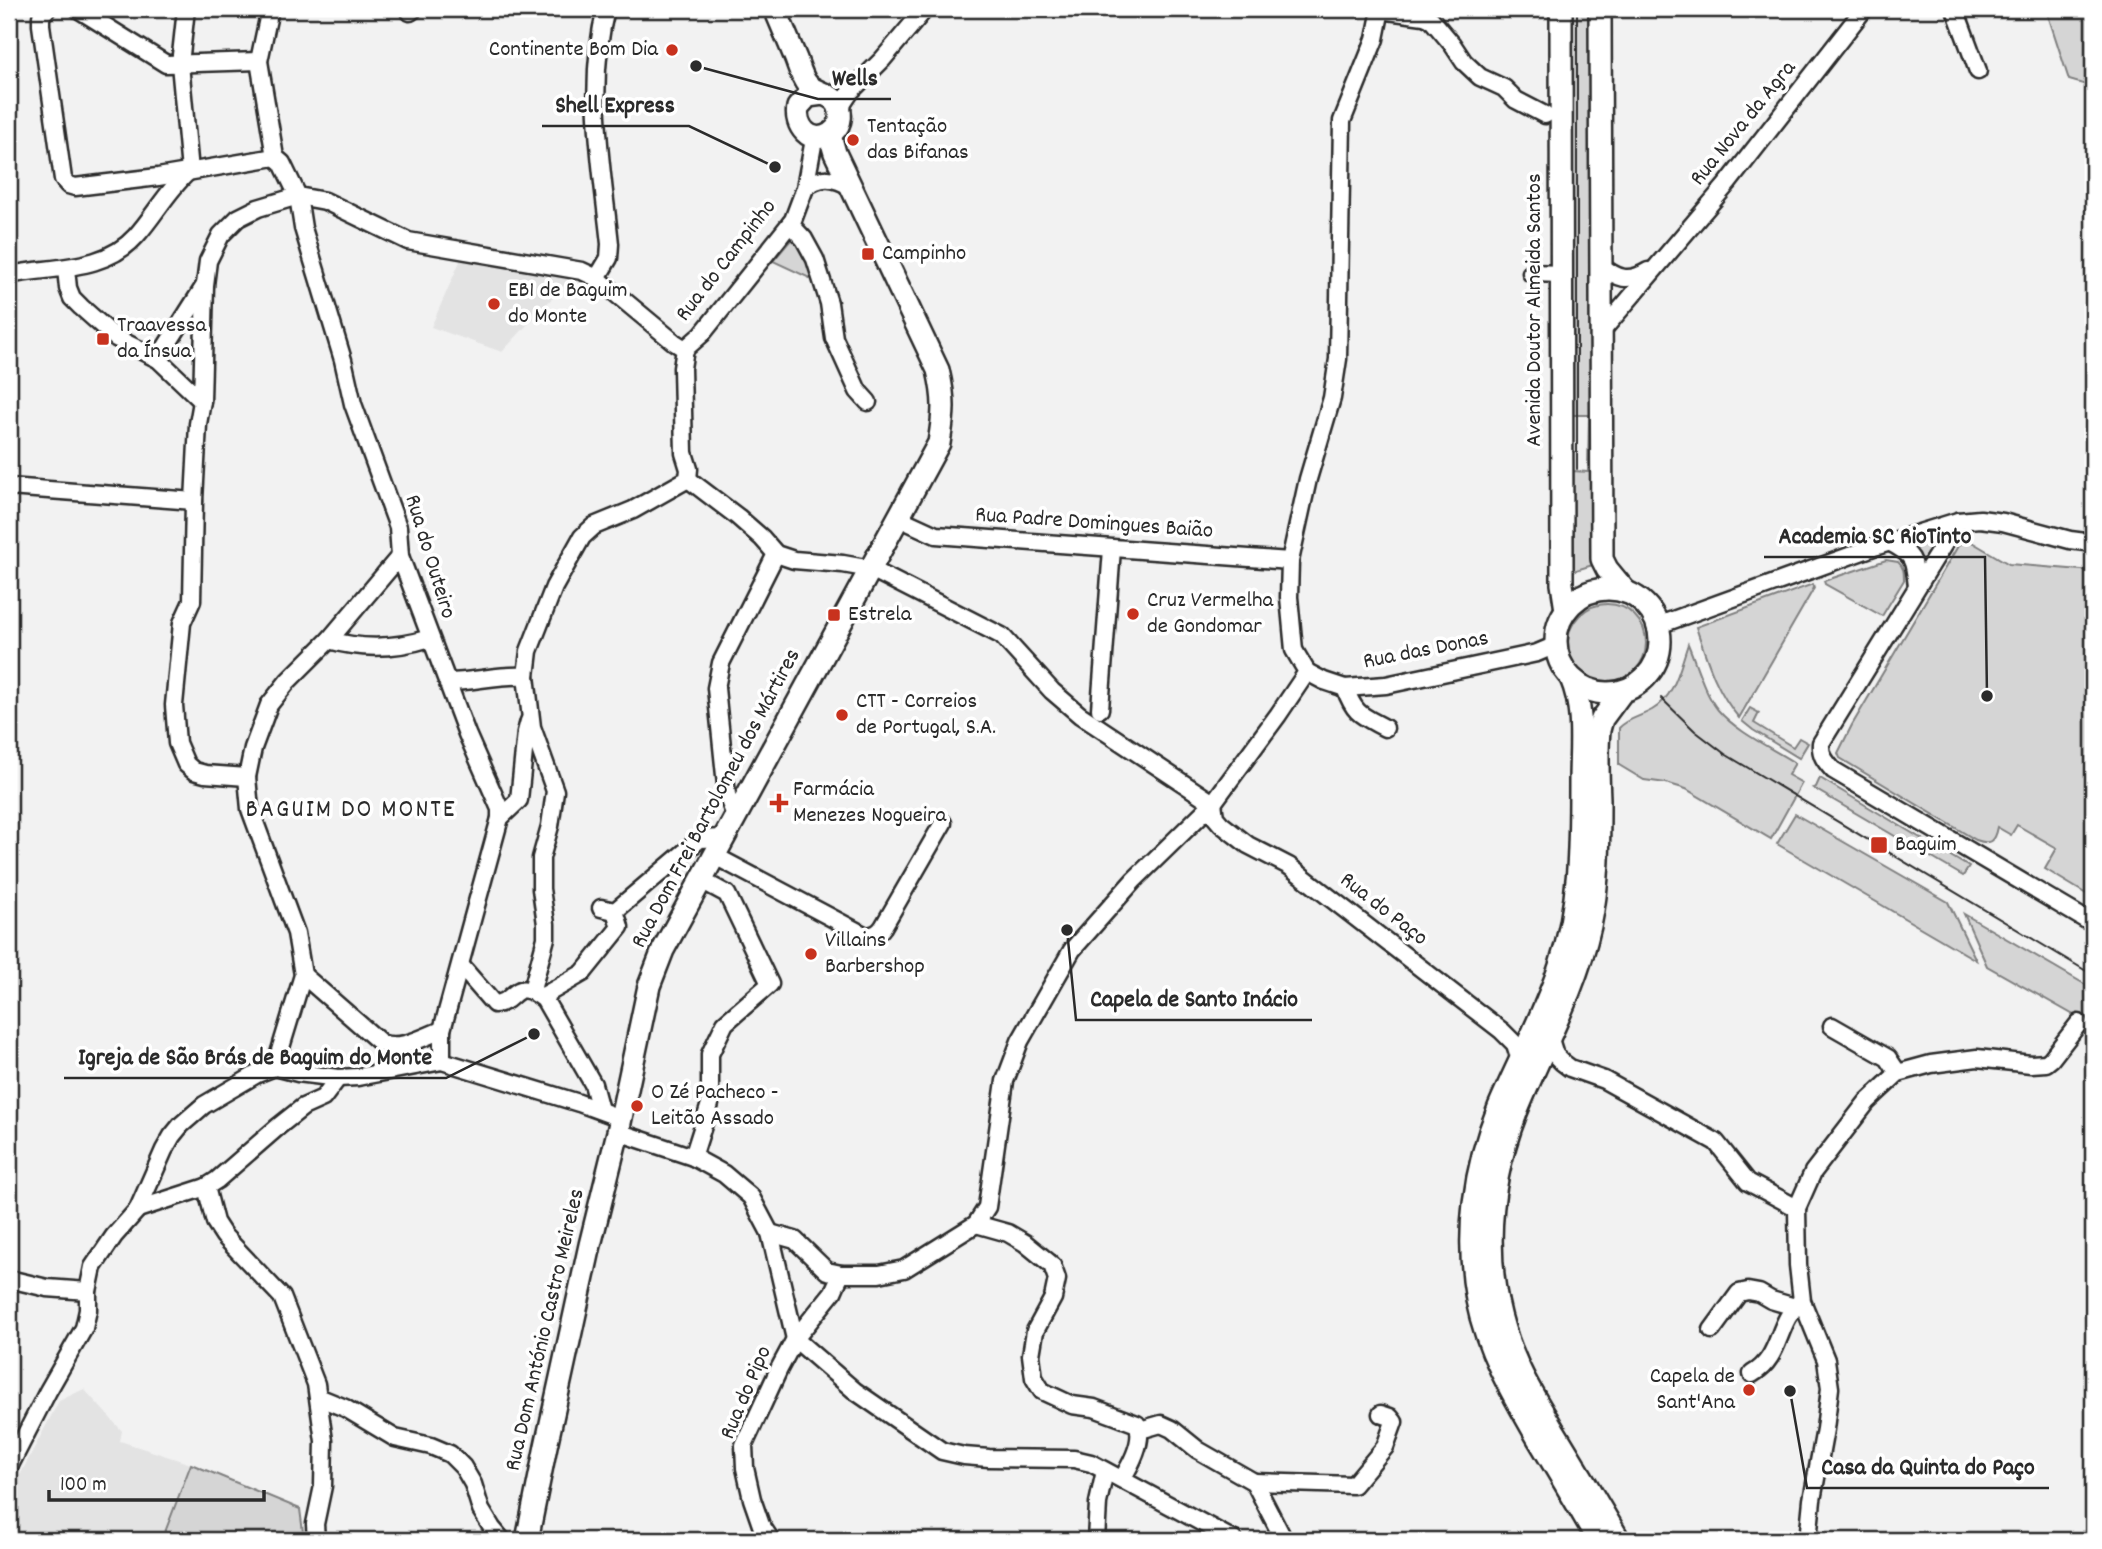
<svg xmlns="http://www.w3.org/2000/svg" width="2102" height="1549" viewBox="0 0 2102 1549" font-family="Dekko,sans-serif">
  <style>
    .built { fill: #e3e3e3 }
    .green { fill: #d5d5d5; stroke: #808080; stroke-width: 2; fill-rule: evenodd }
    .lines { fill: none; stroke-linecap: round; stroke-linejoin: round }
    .minor-casing { stroke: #2b2b2b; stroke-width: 21 }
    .major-casing { stroke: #2b2b2b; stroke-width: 26 }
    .minor { stroke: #fff; stroke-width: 16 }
    .major { stroke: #fff; stroke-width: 21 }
    .tram { stroke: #2b2b2b; stroke-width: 2 }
    .poi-dot { fill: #c8321e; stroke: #fff; stroke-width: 2.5 }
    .labels { text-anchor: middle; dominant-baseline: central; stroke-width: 7; stroke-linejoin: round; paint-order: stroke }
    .poi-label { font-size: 23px; fill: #2b2b2b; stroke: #fff; text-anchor: start }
    .street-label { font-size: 23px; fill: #2b2b2b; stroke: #fff }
    .quarter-label { font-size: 26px; letter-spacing: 2px; fill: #2b2b2b; stroke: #fff }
    .leader { fill: none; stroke: #2b2b2b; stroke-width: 2.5 }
    .callout-dot { fill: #2b2b2b; stroke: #fff; stroke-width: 2.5 }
    .callout-label { font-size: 24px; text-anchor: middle; font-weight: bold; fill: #2b2b2b; stroke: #fff; stroke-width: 7; stroke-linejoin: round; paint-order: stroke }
  </style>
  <rect width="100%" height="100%" fill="#f2f2f2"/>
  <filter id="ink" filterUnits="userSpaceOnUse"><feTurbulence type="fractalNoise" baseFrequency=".0143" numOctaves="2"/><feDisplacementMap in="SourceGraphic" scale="14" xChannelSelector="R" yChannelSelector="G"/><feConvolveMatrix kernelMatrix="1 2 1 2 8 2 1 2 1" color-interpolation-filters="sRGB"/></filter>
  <g filter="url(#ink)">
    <g class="built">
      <path d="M461 259 546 273 569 280 502 352 431 327Z"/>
      <path d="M84 1389 122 1431 120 1441 191 1464 162 1540H9V1496L59 1401Z"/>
    </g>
    <g class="green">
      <path d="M1570 9H1591L1596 564 1570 572ZM1572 415H1589L1588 472 1573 471Z"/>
      <path d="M2046 9H2093V87L2069 80Z"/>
      <path d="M795 235 816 281 773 261Z"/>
      <path d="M1934 536 1938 539 1921 564 1908 545Z"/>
      <path d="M1970 541 2009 564 2093 571V898L2045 869 2057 848 2017 825 2011 835 1997 827C1994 842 1990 845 1976 840L1840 758 1838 753 1852 725 1958 546 1963 542Z"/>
      <path d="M1886 560 1898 562C1904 567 1904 572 1904 580L1882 616 1825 584 1824 581Z"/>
      <path d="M1813 584 1814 588 1739 718C1716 691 1707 660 1696 627Z"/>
      <circle cx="1607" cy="643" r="39"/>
      <path d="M1688 644C1696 663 1705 695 1718 710 1738 733 1770 747 1795 763L1788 775 1802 783 1771 839 1686 789 1666 783 1644 780 1619 765V728C1628 718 1640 717 1652 710 1675 697 1680 667 1688 644Z"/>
      <path d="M1750 708 1759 713 1754 723 1793 747 1799 738 1808 743 1799 758 1753 730 1742 721Z"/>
      <path d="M1820 778 1969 867 1963 876 1813 788 1816 787Z"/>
      <path d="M1795 814 1948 902 1976 960 1777 844Z"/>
      <path d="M1964 914 2093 989V1026L1987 966Z"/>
      <path d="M191 1464 300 1509 304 1540H162Z"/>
    </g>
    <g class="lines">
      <defs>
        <g id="minor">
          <path d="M47 9 41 16V25L63 179 68 185 75 187 158 177 275 157"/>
          <path d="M78 9 166 64 259 61"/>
          <path d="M186 9 180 64 190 171"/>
          <path d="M270 9 259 61 275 157 282 163 298 196 303 228 343 360 353 404 398 527 400 556 467 734 500 809V818L442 1030V1061"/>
          <path d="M1955 9 1978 71"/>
          <path d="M1381 10 1424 16 1431 19 1452 44 1464 62 1480 77 1504 88 1516 100 1545 115"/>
          <path d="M410 12 414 9"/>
          <path d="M841 114 843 103 851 91 882 60 925 9"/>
          <path d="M805 188C820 175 834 177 851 187"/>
          <path d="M790 224 804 239 815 259 829 303 834 338 858 391 868 402"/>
          <path d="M1600 265C1618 279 1628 283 1648 271"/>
          <path d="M66 269 68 288 72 298 81 307 116 338 158 359 202 401"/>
          <path d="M1531 273 1562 274"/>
          <path d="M9 275C52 266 104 272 136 236 155 215 167 191 188 172"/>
          <path d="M597 278 609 258 610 244C602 167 586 85 606 9"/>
          <path d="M1602 331 1728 183 1864 9"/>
          <path d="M158 359 205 285"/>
          <path d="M688 479 738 517 762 538 776 554 794 560 843 564 871 569 1002 636 1052 691 1080 715 1213 803 1215 817 1221 824 1248 845 1289 866 1502 1031 1515 1044 1520 1060"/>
          <path d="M9 487 194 501"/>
          <path d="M899 518 936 535 1290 561"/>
          <path d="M1958 521 1821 743C1820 755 1825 761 1833 770L2093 924"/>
          <path d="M1889 542C1914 555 1914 559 1917 586"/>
          <path d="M1659 625 1874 547 1958 521 1980 519 2003 522 2070 540 2093 543"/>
          <path d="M329 640C363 650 395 649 430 638"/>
          <path d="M1307 672 1324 681 1345 688 1386 685 1537 653 1556 645"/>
          <path d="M448 682C474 682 499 674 526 676"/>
          <path d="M1345 688C1355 715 1361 715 1385 728"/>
          <path d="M1100 709 1112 549"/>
          <path d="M247 777 205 774 194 771 186 764 177 743 174 705 182 623 192 601 194 501 198 424 202 401 205 285 208 261 221 235 238 218 258 208 298 196 325 201 408 241 582 271 597 278 674 342 685 349"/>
          <path d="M500 818 519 800 526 732 529 721"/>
          <path d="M736 818 727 795 716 688 721 663 776 554"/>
          <path d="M715 856 866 936C874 935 878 934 883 927L943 823"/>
          <path d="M601 908 615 911 700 839 725 838"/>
          <path d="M461 966 494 1004C517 1004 512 975 544 999L593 1084 600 1110"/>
          <path d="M303 975 381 1043C401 1051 423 1037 442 1030"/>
          <path d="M532 990 546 938V924L541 889V858L550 826 555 791 532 727 526 676 529 651 554 587 582 537 594 526 633 510 688 479 689 469 684 453 682 368 685 349 702 334 793 220 805 188 813 145 812 136"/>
          <path d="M544 999 545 995 583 973 620 927 615 911"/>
          <path d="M1832 1026 1888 1058 1898 1073"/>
          <path d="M1550 1039 1555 1055 1562 1062 1570 1068 1604 1080 1716 1142 1748 1182 1797 1208"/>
          <path d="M275 1067 303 975 296 933 250 809 247 777 253 748 269 705 288 681 329 640 400 556"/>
          <path d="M618 1132 693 1157 724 1174 751 1197 770 1233 795 1339 855 1391 942 1451 964 1456 989 1458 1074 1459 1091 1463 1234 1540"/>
          <path d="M693 1157 710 1104V1054L725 1023 770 984 727 894 701 880"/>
          <path d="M206 1187 215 1222 224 1236 282 1297 316 1384 324 1441 323 1486 315 1524 316 1540"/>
          <path d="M138 1209 206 1187 217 1180 279 1126 303 1107 323 1098 338 1078"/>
          <path d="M976 1224 1008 1233 1025 1243 1052 1265 1057 1279 1053 1298 1035 1331 1031 1355 1034 1378 1042 1391 1072 1405 1094 1408 1137 1424C1145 1440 1130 1466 1122 1479"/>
          <path d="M770 1233 795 1240 827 1271 841 1274H879L904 1269 976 1224 987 1207 1005 1081 1020 1041 1072 950 1134 880 1213 803 1278 715 1307 672 1294 650 1289 597 1290 561 1308 479 1332 398 1338 359 1342 121 1375 39 1381 9"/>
          <path d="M9 1279 47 1288 88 1291"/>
          <path d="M1712 1330 1739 1293 1748 1291 1759 1293 1771 1300 1795 1307"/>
          <path d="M1752 1374C1782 1357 1776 1323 1800 1302"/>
          <path d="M318 1397 345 1408 395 1438 431 1446 450 1454 463 1467 473 1484 481 1510 492 1528 502 1540"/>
          <path d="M1140 1430 1161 1424 1172 1429 1198 1450 1254 1482 1284 1540"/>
          <path d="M9 1467 48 1391 84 1328 88 1310V1291L93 1267 114 1236 138 1209 164 1150 172 1136 181 1125 204 1105 257 1074 275 1067 298 1073 338 1078 358 1077 442 1061 579 1103 620 1118"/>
          <path d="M1254 1482 1353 1485 1385 1447 1394 1422 1390 1417 1381 1414"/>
          <path d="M771 1540 761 1525 752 1499 745 1468 744 1445 779 1369 795 1339 833 1292 841 1274"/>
          <path d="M1096 1540 1098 1503 1105 1471"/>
          <path d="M1808 1540 1812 1500 1825 1429 1830 1388 1826 1360 1802 1301 1798 1265 1797 1208 1813 1172 1867 1102 1898 1073 1931 1064 1977 1058 2031 1064 2046 1063 2051 1059 2079 1023"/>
        </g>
        <g id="major">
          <path d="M775 9C782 26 789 42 796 59 799 67 802 78 807 84 816 94 832 93 838 105 843 116 840 128 830 134 810 146 794 125 798 107L808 96 823 94"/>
          <path d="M1561 9 1562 584 1566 610"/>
          <path d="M1600 9 1602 559 1607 569 1626 592"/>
          <circle cx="1608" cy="641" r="52"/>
          <path d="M1571 678C1585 710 1580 748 1580 782 1580 846 1580 904 1560 966 1544 1015 1519 1060 1499 1107 1474 1168 1465 1235 1477 1300 1487 1351 1513 1395 1539 1440 1559 1473 1579 1507 1598 1540"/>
          <path d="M527 1540 546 1446 590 1245 618 1132 649 986 663 950 939 443C944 413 945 400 938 370L835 153 831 139 832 133"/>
          <path d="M1619 1540C1598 1504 1576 1467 1554 1431 1542 1410 1528 1389 1518 1366 1481 1285 1484 1195 1516 1113 1541 1050 1575 993 1590 926 1599 885 1599 841 1599 799 1598 776 1597 753 1599 730L1602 719 1622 692"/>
        </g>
      </defs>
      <use href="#minor" class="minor-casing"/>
      <use href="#major" class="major-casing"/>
      <use href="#minor" class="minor"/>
      <use href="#major" class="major"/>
      <g class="tram">
        <path d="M1577 9V469"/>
        <path d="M1661 698 1695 731 1725 754 2093 975"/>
      </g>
    </g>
  </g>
  <g class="poi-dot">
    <circle cx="672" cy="50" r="7"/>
    <circle cx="853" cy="140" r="7"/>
    <rect x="861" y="247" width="14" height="14" rx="3.5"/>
    <circle cx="494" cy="304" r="7"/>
    <rect x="96" y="332" width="14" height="14" rx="3.5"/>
    <circle cx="1133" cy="614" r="7"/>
    <rect x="827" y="608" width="14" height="14" rx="3.5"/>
    <circle cx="842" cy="715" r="7"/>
    <path d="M775.5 792.5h7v7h7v7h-7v7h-7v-7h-7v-7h7z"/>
    <rect x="1870" y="836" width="18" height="18" rx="3.5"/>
    <circle cx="811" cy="954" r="7"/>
    <circle cx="637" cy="1106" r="7"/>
    <circle cx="1749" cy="1390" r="7"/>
  </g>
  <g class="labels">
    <g class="poi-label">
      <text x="658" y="50" text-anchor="end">Continente Bom Dia</text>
      <text x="867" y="127">Tentação<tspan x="867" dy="26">das Bifanas</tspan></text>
      <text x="882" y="254">Campinho</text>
      <text x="508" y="291">EB1 de Baguim<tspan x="508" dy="26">do Monte</tspan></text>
      <text x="117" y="326">Traavessa<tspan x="117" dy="26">da Ínsua</tspan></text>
      <text x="1147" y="601">Cruz Vermelha<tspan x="1147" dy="26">de Gondomar</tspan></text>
      <text x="848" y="615">Estrela</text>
      <text x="856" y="702">CTT - Correios<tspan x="856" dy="26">de Portugal, S.A.</tspan></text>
      <text x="793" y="790">Farmácia<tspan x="793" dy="26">Menezes Nogueira</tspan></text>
      <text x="1895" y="845">Baguim</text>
      <text x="825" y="941">Villains<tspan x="825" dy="26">Barbershop</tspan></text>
      <text x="651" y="1093">O Zé Pacheco -<tspan x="651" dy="26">Leitão Assado</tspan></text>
      <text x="1735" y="1377" text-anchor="end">Capela de<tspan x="1735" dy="26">Sant'Ana</tspan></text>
    </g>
    <g class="street-label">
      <text transform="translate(1744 124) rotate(-51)">Rua Nova da Agra</text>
      <text transform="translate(727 261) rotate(-52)">Rua do Campinho</text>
      <text transform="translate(1535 310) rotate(-90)">Avenida Doutor Almeida Santos</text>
      <text transform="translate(1094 524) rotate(4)">Rua Padre Domingues Baião</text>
      <text transform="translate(429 557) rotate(73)">Rua do Outeiro</text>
      <text transform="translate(1426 651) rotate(-11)">Rua das Donas</text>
      <text transform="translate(717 799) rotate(-62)">Rua Dom Frei Bartolomeu dos Mártires</text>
      <text transform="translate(1383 910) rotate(38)">Rua do Paço</text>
      <text transform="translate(546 1330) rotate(-77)">Rua Dom António Castro Meireles</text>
      <text transform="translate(747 1393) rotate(-67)">Rua do Pipo</text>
    </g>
    <g class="quarter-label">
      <text x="351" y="810">BAGUIM DO MONTE</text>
    </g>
  </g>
  <path class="leader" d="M696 66L818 99H891M775 167L689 126H542M1987 696L1985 557H1764M1067 930L1076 1020H1312M534 1034L446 1078H64M1790 1391L1807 1488H2049"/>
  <g class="callout-dot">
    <circle cx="696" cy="66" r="7"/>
    <circle cx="775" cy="167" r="7"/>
    <circle cx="1987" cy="696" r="7"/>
    <circle cx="1067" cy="930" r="7"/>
    <circle cx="534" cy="1034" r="7"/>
    <circle cx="1790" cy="1391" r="7"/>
  </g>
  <g class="callout-label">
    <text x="855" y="85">Wells</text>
    <text x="615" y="112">Shell Express</text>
    <text x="1875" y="543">Academia SC RioTinto</text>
    <text x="1194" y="1006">Capela de Santo Inácio</text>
    <text x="255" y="1064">Igreja de São Brás de Baguim do Monte</text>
    <text x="1928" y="1474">Casa da Quinta do Paço</text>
  </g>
  <rect width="2102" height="1549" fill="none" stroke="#fff" stroke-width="35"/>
  <rect x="18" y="18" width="2067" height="1514" fill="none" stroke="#2b2b2b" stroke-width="2.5" filter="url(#ink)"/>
  <path d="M49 1490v10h215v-10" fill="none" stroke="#2b2b2b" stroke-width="3.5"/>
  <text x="60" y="1490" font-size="21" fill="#2b2b2b" stroke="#ffffff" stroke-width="5" paint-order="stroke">100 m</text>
</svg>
